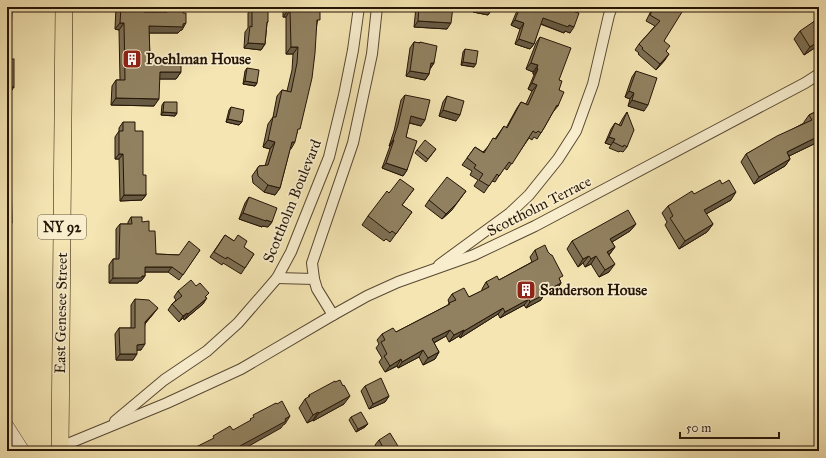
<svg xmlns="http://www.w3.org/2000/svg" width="826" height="458" viewBox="0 0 826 458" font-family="'IM FELL Great Primer',serif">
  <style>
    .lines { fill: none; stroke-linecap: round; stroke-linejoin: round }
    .minor-casing { stroke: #594932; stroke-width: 12 }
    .tertiary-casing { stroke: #594932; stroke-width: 14 }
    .primary-casing { stroke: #251507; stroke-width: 18 }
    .minor { stroke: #f8eece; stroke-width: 10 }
    .tertiary { stroke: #f8eece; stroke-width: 13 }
    .primary { stroke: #f4e5b3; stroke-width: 17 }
    .wall { fill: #7d6f53; stroke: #251507 }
    .shaded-wall { fill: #665a43; stroke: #251507 }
    .building { fill: #918160; stroke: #251507 }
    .labels { text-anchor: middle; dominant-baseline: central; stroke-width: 3.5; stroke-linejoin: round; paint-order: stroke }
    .shield { fill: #f8eece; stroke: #645643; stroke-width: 1 }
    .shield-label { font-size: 14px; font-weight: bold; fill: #251507 }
    .poi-label { font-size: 15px; font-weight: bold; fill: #251507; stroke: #f8eece; text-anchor: start }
    .street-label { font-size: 15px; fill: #251507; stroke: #f8eece }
  </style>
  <rect width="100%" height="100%" fill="#f4e5b3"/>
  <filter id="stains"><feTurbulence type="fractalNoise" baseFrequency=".005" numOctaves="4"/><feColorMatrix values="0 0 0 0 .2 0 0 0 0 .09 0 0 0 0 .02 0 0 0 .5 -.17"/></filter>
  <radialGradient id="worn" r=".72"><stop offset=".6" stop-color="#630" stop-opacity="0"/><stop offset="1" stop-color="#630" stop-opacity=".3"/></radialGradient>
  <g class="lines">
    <defs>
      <g id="minor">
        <path d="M439 265 510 213 529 195 558 159 576 131 593 84 609 15 612 7"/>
        <path d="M277 278 314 279 317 289 333 315"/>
        <path d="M314 279 312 263 353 143 372 54 377 7"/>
        <path d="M115 421 164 380 207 351 238 323 277 278 291 252 329 157 344 95 353 50 359 7"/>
        <path d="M60 447 167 403 241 369 333 315 367 296 398 282 474 255 535 226 805 83 819 74"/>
      </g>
      <path id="tertiary" d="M7 426 23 451"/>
      <path id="primary" d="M60 451 64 7"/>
    </defs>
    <use href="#minor" class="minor-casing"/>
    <use href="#tertiary" class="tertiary-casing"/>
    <use href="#primary" class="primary-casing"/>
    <use href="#minor" class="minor"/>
    <use href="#tertiary" class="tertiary"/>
    <use href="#primary" class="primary"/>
  </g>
  <g class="wall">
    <path d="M116 7H144V12H165L167 9 182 30H181L178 33H149L150 58 181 72 176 79H159L154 106 111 105 112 86 116 80H120L119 30 115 29Z"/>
    <path d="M252 7 268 22 267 23 265 44 261 50 244 48 245 32 248 28V13Z"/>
    <path d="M283 7H320L297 133 290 149 280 188 275 195 264 192 253 183 252 176 259 166H265L270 149 263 147 268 124 273 117 277 96 282 90 287 91 292 70 293 54H286V17H283Z"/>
    <path d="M416 7H453L447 29 414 27Z"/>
    <path d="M474 7H492V9L488 15 473 12Z"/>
    <path d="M520 7 529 11 531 7H577L575 12 570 33 565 31 564 33 540 24 534 44 530 49 515 44 520 29 511 25 516 13Z"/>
    <path d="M650 7H674L664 41 666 51 665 60 656 70 638 54 639 53 635 50 639 44 655 26 646 21 651 11 648 10Z"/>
    <path d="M800 31 819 45 804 55 794 39Z"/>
    <path d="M540 37 559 80V90L558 106 553 112 544 128 537 139 534 137 532 140 529 138 507 170 504 168 495 182 492 181 484 193 474 186 478 180 470 175 472 171 462 165 475 147 483 152 495 139 504 126 506 128 517 108 521 102 526 104 532 91 528 89 534 75 533 74V72L526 69 536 43Z"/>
    <path d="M414 42 419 43 420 42 434 63 430 69 429 74 425 80 406 76 410 48Z"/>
    <path d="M465 49 474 67 461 65 463 52Z"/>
    <path d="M247 68 257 83 255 86 243 84 245 71Z"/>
    <path d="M636 71 644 111 628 106 630 99 625 97 632 77Z"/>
    <path d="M405 95 421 126 409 123 406 137 407 170 403 176 382 168 390 146H389L394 131 401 100Z"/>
    <path d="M447 96 456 121 439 116 443 102Z"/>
    <path d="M164 102 177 113 175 116 161 115 162 105Z"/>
    <path d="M231 107 239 125 226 122 229 110Z"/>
    <path d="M819 110V146H818L816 143 789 156 790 159 785 166 754 184 741 162 746 154 804 123V122L809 115Z"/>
    <path d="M627 112V147L623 152 620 151 619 152 609 148 611 145 605 143 611 129 615 123 619 125 623 118Z"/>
    <path d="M123 122 135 131 146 195 142 200 120 201 119 159H115V137L119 131V128Z"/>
    <path d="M436 149 426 162 415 153 417 150Z"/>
    <path d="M414 189 402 205 412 212 390 242 386 239 384 241 362 225 368 216 389 193Z"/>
    <path d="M694 194 731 200 706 214 713 224 707 232 679 249 665 225 667 222 662 213 668 206Z"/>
    <path d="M249 197 272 222 268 227 262 226V227L239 219 245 203Z"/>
    <path d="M429 200 452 210 442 219 425 206Z"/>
    <path d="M131 217 142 222 149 231 156 254 179 255 200 250 179 280 168 272H145V276L141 281H139L138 283H109V265L113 259H116V229L120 224H128V222Z"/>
    <path d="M636 224 630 231 612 242 615 247 609 255V272L599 277 591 264 585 267 583 263 578 267 567 249 572 241Z"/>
    <path d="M225 235 254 254 241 274 223 263 222 265 210 257Z"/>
    <path d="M535 250 560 280 561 283 557 289 543 296 541 300 526 308 524 305 500 318 498 314 460 338 459 336 449 342 446 336 434 343 439 352 435 359 423 365 419 357 398 368 397 366 385 372 379 362 382 358 376 348 379 344 377 340 382 334 396 332 448 305 449 303 448 300 452 294 469 297 482 291V289L486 282 499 280 532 262 530 257Z"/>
    <path d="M178 291 206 298 203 304 184 320 183 318 179 322 168 310 172 304 176 300 174 297Z"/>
    <path d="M135 299 154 313 145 324 141 350H137L133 360H116L115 334 119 328H131V305Z"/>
    <path d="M365 386 389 396 385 402 369 409 361 391Z"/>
    <path d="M309 395 344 404 313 421V420L307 423 299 408 305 399 308 398Z"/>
    <path d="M351 417 365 427 356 432 349 420Z"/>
    <path d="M379 440 401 451H378L375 445Z"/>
  </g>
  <g class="shaded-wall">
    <path d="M477 7H479L492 9 488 15 473 12Z"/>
    <path d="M288 10H290L286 17H283Z"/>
    <path d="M543 18 569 25 574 27 570 33 565 31 564 33 539 23Z"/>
    <path d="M515 20 524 23 520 29 511 25Z"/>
    <path d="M418 21 451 23 447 29 414 27Z"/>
    <path d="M120 23H124L119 30 115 29Z"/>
    <path d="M186 23 182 30H181L178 33H144L149 26Z"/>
    <path d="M7 39H11L7 45Z"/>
    <path d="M519 39 534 44 530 49 515 44Z"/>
    <path d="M819 41V45L804 55 810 47Z"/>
    <path d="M248 43 265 44 261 50 244 48Z"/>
    <path d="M291 47H298L293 54H286Z"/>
    <path d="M669 54 665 60 656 70 660 64Z"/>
    <path d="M463 62 476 64 474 67 461 65Z"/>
    <path d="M431 63H434L430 69H427Z"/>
    <path d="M531 63 538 65 533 72 526 69Z"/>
    <path d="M537 68 538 69 534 75 533 74Z"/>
    <path d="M410 71 429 74 425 80 406 76Z"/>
    <path d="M160 72H181L176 79H155Z"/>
    <path d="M245 81 257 83 255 86 243 84Z"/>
    <path d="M532 83 537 85 532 91 528 89Z"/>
    <path d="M7 87H14L8 96H7Z"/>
    <path d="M629 91 634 93 630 99 625 97Z"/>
    <path d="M116 98 159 99 154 106 111 105Z"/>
    <path d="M632 100 648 105 644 111 628 106Z"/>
    <path d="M443 110 460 115 456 121 439 116Z"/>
    <path d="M163 112 177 113 175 116 161 115Z"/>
    <path d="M411 116 425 120 421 126 407 122Z"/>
    <path d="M228 119 242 122 239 125 226 122Z"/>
    <path d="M819 136V138L816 143 781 160 787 152Z"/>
    <path d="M609 137 615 139 611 145 605 143Z"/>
    <path d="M268 140 275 142 270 149 263 147Z"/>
    <path d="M393 140H394L390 146H389Z"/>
    <path d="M292 142H295L291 149 287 148Z"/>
    <path d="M7 151H11L7 156Z"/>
    <path d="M119 154H123L119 159H115Z"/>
    <path d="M790 159 785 166 754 184 759 177Z"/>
    <path d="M386 163 407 170 403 176 382 168Z"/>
    <path d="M268 185 280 188 275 195 264 192Z"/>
    <path d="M466 191 452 210 442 219 446 214Z"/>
    <path d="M736 192 731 200 699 218 704 210Z"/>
    <path d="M124 195H146L142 200 120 201Z"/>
    <path d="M243 213 266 220 272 222 268 227 262 226V227L239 219Z"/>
    <path d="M7 223H12L8 228H7Z"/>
    <path d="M636 224 630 231 604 247 610 239Z"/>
    <path d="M713 224 707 232 679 249 685 241Z"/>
    <path d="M615 247 609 255 607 252Z"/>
    <path d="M589 256 583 263 578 267 583 259Z"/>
    <path d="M596 256 591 264 585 267 591 259Z"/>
    <path d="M615 264 609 272 599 277 605 270Z"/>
    <path d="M145 267H172L168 272H141Z"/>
    <path d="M145 276 141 281H139L138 283H109L113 278Z"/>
    <path d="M561 283 557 289 543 296 541 300 526 308 530 302 544 292Z"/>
    <path d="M207 298 203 304 184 320 188 314Z"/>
    <path d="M529 299 524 305 500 318 505 312Z"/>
    <path d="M158 308 154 313 141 328 145 322Z"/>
    <path d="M503 308 498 314 460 338 464 331Z"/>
    <path d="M187 313 183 318 179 322 183 316Z"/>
    <path d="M450 330 446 336 428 346 432 339Z"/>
    <path d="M464 330 459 336 449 342 454 335Z"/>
    <path d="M145 344 141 350H132L137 345Z"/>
    <path d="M423 350 419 357 398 368 402 362Z"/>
    <path d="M439 352 435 359 423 365 428 358Z"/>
    <path d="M120 354H137L133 360H116Z"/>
    <path d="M401 359 397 366 385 372 390 366Z"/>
    <path d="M350 396 344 404 313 421 319 413Z"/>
    <path d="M389 396 385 402 369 409 373 404Z"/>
    <path d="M318 412 313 420 307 423 313 415Z"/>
    <path d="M290 416 285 424 283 425 281 428 240 451H237L240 446Z"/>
    <path d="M368 424 365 427 356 432 358 429Z"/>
  </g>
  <g class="building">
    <path d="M121 7H144V12H167V9H183V13H186V23L183 24V27L149 26 150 58H181V72H160L159 99 116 98V80H125L124 23H120Z"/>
    <path d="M252 7 268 8V22H267L265 44 248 43 250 26 252 27Z"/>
    <path d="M288 7H320V20H317L315 53 312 78 300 129H298L295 142H292L280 188 268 185 258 176 257 169 259 166 268 165 275 142 268 140 273 117H276L282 90 291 92 297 63 298 47H291L290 10H288Z"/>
    <path d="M419 7H453L451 23 418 21Z"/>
    <path d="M479 7H492V9Z"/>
    <path d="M520 7 531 11 532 7H577L575 12 579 13 574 27 569 25 568 27 543 18 534 44 519 39 524 23 515 20Z"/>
    <path d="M654 7H674L682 12 664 41 670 46 666 51 669 54 660 64 642 49 643 48 639 44 660 21 650 15Z"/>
    <path d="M7 8H12L11 39H7Z"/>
    <path d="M819 18V41L810 47 800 31Z"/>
    <path d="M540 37 571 48 559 80 562 81 559 90 564 92 558 106 557 105 544 128 541 133 538 131 536 133 533 131 512 164 509 162 499 176 497 174 489 186 479 180 483 174 474 168 476 165 467 158 475 147 484 153 493 138 496 139 504 126 507 128 521 102 528 105 537 85 532 83 538 69 537 68 538 65 531 63Z"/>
    <path d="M414 42 420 43V42L437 46 434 63H431L429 74 410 71Z"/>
    <path d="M465 49 478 51 476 64 463 62Z"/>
    <rect x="7" y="59" width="7" height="28"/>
    <path d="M247 68 259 70 257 83 245 81Z"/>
    <path d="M636 71 657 78 648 105 632 100 634 93 629 91Z"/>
    <path d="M405 95 430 100 425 120 411 116 406 137 417 141 407 170 386 163 394 140H393L398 125Z"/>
    <path d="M447 96 464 101 460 115 443 110Z"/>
    <path d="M164 102H177V113L163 112Z"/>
    <path d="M231 107 244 110 242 122 228 119Z"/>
    <path d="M819 110V136L787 152 790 159 759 177 746 154 777 136 812 120 809 115Z"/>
    <path d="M627 112 634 130 627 147 624 145 623 147 613 142 615 139 609 137 615 123 621 126Z"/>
    <path d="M123 122H135V131H143V175H146V195H124L123 154H119V131H123Z"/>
    <rect x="7" y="124" width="4" height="27"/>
    <path d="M425 140 436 149 428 159 417 150Z"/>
    <path d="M7 172H11L12 223H7Z"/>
    <path d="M447 177 466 191 456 204 446 214 429 200Z"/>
    <path d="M400 179 414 189 402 205 412 212 396 234 392 231 390 233 368 216 387 191 389 193Z"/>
    <path d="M720 180 722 184 729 180 736 192 704 210 713 224 685 241 670 218 673 216 668 206 692 191 694 194Z"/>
    <path d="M249 197 277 208 272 222 266 220V221L243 213Z"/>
    <path d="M628 210 636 224 610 239 615 247 607 252 615 264 605 270 596 256 591 259 589 256 583 259 572 241Z"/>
    <path d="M131 217H142V222L149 221V231H155L156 254 179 255 189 241 200 250 183 275 172 267H145V276H142L141 278H113V259H119L120 224H132Z"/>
    <path d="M225 235 234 241 238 235 247 241 244 247 254 254 245 268 227 257 226 259 214 252Z"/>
    <path d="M545 245 548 252 551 255H552L563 276 559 278 561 283 544 292 545 294 530 302 529 299 505 312 503 308 464 331V330L454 335 450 330 432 339 439 352 428 358 423 350 402 362 401 359 390 366 384 356 387 354 381 342 385 340 382 334 393 328 396 332 450 304 449 303 456 300 452 294 464 288 469 297 489 287 486 282 497 276 499 280 538 259 535 250Z"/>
    <path d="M191 280 196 286 200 283 209 293 205 297 207 298 200 304 188 314 187 313 183 316 172 304 182 296 178 291Z"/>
    <path d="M135 299 149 300 158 308 145 322V344L137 345V354H120L119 328H135Z"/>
    <path d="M381 378 389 396 373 404 365 386Z"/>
    <path d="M340 380 343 386 344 385 350 396 319 413 318 412 313 415 305 399 310 396 309 395 335 381V382Z"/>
    <path d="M282 401 290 416 285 419 286 421 240 446 239 451H188L214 438 213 436 230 426 233 430 251 420 250 419 254 417 253 415 276 403 277 404Z"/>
    <path d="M361 412 368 424 358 429 351 417Z"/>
    <path d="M390 433 401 451H382L384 449 379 440Z"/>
  </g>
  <defs>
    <symbol id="building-square" viewBox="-11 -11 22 22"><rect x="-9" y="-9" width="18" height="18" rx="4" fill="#8f2418" stroke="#f8eece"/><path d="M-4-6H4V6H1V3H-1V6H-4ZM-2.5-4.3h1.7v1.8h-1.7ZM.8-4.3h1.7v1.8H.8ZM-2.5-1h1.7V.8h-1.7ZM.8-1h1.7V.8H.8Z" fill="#fff"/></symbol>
  </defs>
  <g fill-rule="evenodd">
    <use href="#building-square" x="121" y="48" width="22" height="22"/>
    <use href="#building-square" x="515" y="279" width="22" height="22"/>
  </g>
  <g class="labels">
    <rect class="shield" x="38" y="215" width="48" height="24" rx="3"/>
    <g class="shield-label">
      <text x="62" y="227">NY 92</text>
    </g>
    <g class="poi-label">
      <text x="146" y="59">Poehlman House</text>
      <text x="540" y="290">Sanderson House</text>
    </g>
    <g class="street-label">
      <text transform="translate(292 201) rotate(-68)">Scottholm Boulevard</text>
      <text transform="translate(539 206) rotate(-27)">Scottholm Terrace</text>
      <text transform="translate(61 313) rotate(-89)">East Genesee Street</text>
    </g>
  </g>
  <rect width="826" height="458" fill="none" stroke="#f4e5b3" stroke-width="24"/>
  <rect x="8" y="8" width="810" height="442" fill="none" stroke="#251507" stroke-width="2"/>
  <rect x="12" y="12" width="802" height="434" fill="none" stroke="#251507"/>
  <path d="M680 432v6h99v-6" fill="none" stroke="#251507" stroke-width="2"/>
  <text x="686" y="432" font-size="12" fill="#251507" stroke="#f8eece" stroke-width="3" paint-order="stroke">50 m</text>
  <rect width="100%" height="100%" filter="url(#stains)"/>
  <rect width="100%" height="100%" fill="url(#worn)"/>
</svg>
